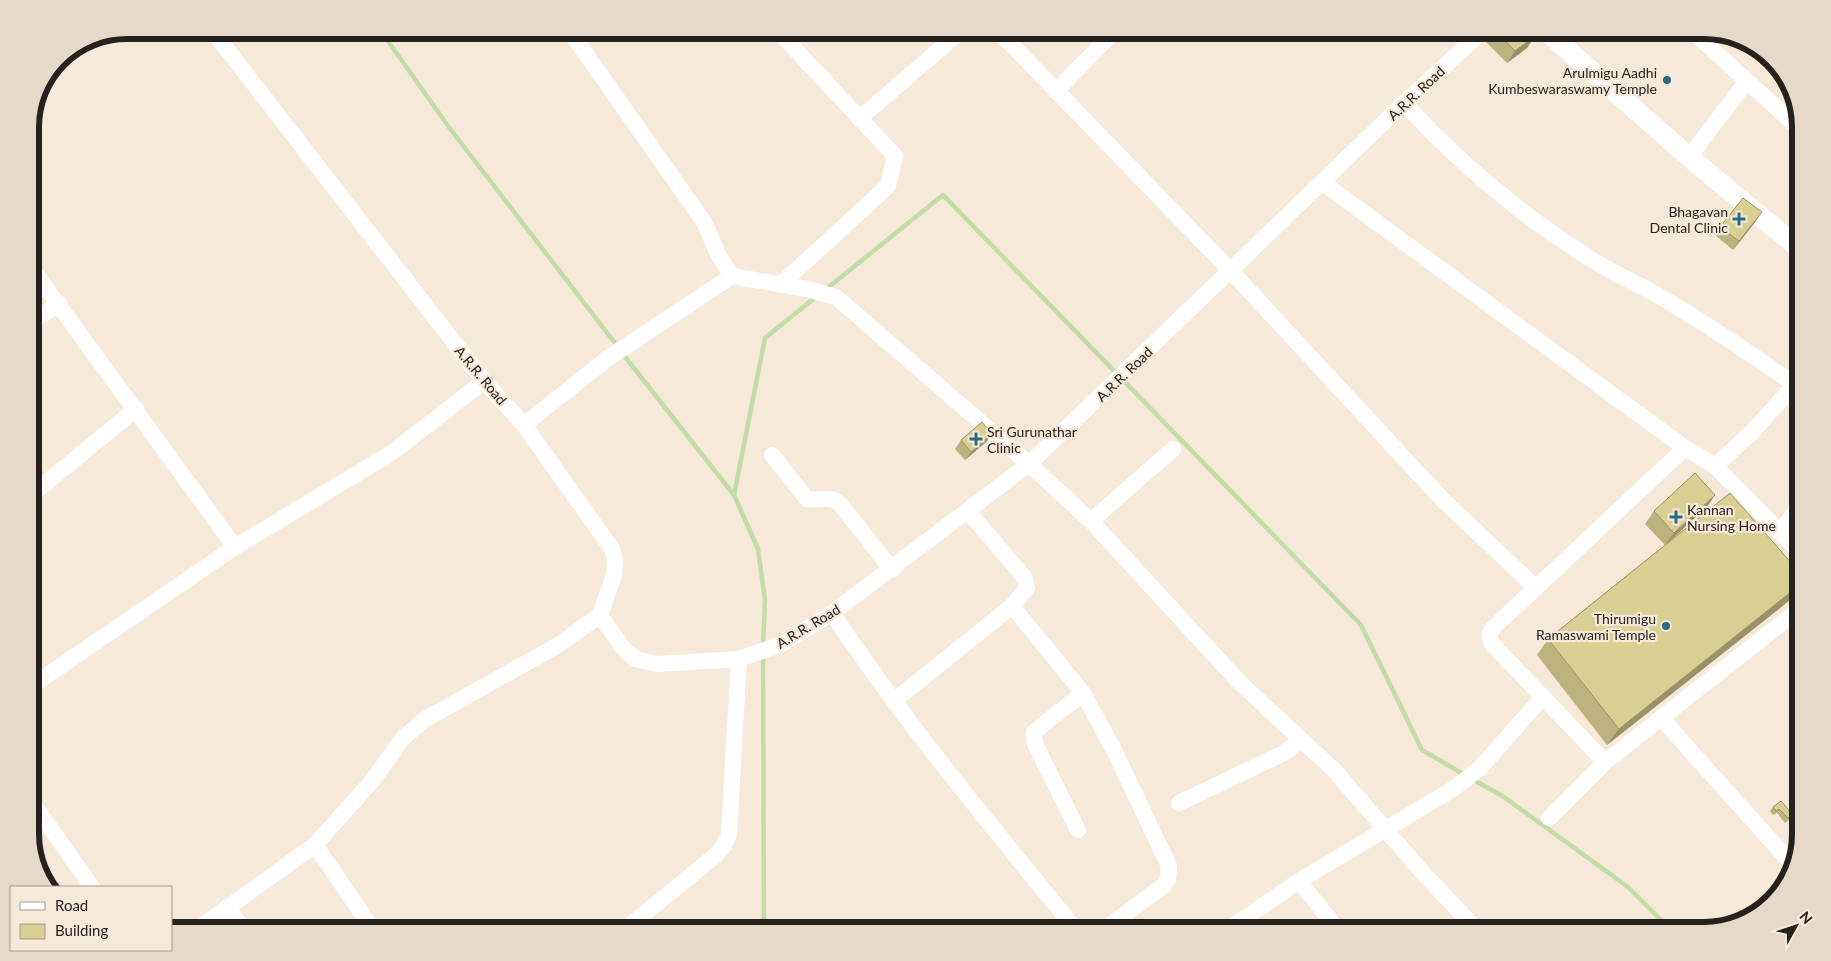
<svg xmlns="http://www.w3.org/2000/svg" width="1831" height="961" viewBox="0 0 1831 961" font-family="Lato,sans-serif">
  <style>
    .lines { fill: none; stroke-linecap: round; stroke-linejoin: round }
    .stream { stroke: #c1dca5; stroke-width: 4.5 }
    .minor { stroke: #fff; stroke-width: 16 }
    .major { stroke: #fff; stroke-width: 20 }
    .wall { fill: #bbb27e }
    .shaded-wall { fill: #999167 }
    .building { fill: #dacf93; stroke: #999167 }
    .poi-dot { fill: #296c7e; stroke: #f7e9d9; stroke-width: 2 }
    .labels { text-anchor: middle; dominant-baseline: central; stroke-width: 4.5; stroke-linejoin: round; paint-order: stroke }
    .poi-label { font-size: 14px; fill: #26211c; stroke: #f7e9d9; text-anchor: end }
    .street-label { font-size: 14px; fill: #26211c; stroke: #f7e9d9 }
    .rim { fill: none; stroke: #26211c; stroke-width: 6 }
  </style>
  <rect width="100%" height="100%" fill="#f7e9d9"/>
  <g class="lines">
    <g class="stream">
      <path d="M380 30 451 130 618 347"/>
      <path d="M825 290 943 195 1361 625 1422 750 1465 775"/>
      <path d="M622 353 734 495 758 549 765 601 763 646"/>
      <path d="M734 495 765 338 817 296"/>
      <path d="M763 653 764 931"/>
      <path d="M1472 779 1504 797 1628 887 1672 931"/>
    </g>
    <g class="minor">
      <path d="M212 30 484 381 524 425 612 549 615 560 614 575 600 615 622 647 635 659 657 664 739 659 782 644 832 613 1029 464 1404 103 1484 30"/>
      <path d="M569 30 704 222 719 256 732 276 807 289 836 297 1029 464 1091 521 1240 683 1334 770 1423 873 1478 931"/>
      <path d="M777 30 895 156 888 186 781 284"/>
      <path d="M993 30 1010 43 1230 270 1442 499 1536 588"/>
      <path d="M1691 30 1801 130"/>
      <path d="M1056 91 1116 30"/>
      <path d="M1404 103C1457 161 1519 213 1586 256 1607 270 1630 280 1652 292 1703 321 1753 355 1801 389"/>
      <path d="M859 119 962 30"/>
      <path d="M1689 157 1746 82"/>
      <path d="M1323 183 1685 448 1715 466 1801 553"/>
      <path d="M30 266 235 547"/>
      <path d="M30 322 60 304"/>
      <path d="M524 425 608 358 732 276"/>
      <path d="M1685 448 1493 628 1489 635 1492 644 1605 762 1801 608"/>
      <path d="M772 455 807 499C821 501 830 494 841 505L892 570"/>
      <path d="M1715 466 1750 434 1801 378"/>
      <path d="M30 496 136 409"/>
      <path d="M1091 521 1173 449"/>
      <path d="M1781 531 1801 504"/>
      <path d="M1012 606 1083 693 1114 750 1169 866 1168 879 1163 886 1102 931"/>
      <path d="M832 613C906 724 993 828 1077 931"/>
      <path d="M30 687 235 547 393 452 484 381"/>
      <path d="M895 700 1012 606 1027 588 1024 577 968 511"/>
      <path d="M1661 718 1794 866"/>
      <path d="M30 799 92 887"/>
      <path d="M1179 803 1282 754 1301 740"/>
      <path d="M1549 818 1605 762"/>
      <path d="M1078 830 1035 744 1034 732 1083 693"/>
      <path d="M315 845 374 931"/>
      <path d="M1299 881 1339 931"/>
      <path d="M227 907 245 931"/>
      <path d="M195 931 315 845 372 781 403 738 424 720 560 644 600 615"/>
      <path d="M623 931 715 856 724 846 729 834 739 659"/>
      <path d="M1226 931 1299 881 1453 789 1479 769 1542 698"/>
    </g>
    <path class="major" d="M1545 30 1689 157 1801 250"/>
  </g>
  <g class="wall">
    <path d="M1491 30H1534L1532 33 1535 36 1527 48 1507 63 1484 40Z"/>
    <path d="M1756 221 1733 250 1715 235 1720 227Z"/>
    <path d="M992 434 986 442 965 460 955 449 961 440Z"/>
    <path d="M1707 507 1669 542 1801 574V588L1795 596 1607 745 1537 655 1548 639 1665 545 1645 524 1654 511Z"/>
    <path d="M1781 801 1790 819 1785 823 1777 813 1773 815 1770 811 1773 807Z"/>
  </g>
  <g class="shaded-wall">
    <path d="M1535 36 1527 48 1507 63 1515 51Z"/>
    <path d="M1762 212 1756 221 1733 250 1739 241Z"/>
    <path d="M992 434 986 442 965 460 971 452Z"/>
    <path d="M1715 495 1707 507 1665 545 1674 533Z"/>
    <path d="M1801 584V588L1795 596 1607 745 1619 729Z"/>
  </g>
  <g class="building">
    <path d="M1495 30H1533L1531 32 1535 36 1515 51Z"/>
    <path d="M1743 198 1762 212 1739 241 1720 227Z"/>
    <path d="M982 422 992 434 971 452 961 440Z"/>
    <path d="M1695 473 1715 495 1674 533 1654 511Z"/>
    <path d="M1730 493 1801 574V584L1619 729 1548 639Z"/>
    <path d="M1781 801 1793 815 1788 818 1779 809 1776 811 1773 807Z"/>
  </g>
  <g class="poi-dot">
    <circle cx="1667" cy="80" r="5"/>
    <path d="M1736.5 211.5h5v5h5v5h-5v5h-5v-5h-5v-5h5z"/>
    <path d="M973.5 431.5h5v5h5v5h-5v5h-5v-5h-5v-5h5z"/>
    <path d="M1673.5 509.5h5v5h5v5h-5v5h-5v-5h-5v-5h5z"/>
    <circle cx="1666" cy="626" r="5"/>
  </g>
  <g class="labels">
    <g class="poi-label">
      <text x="1657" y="72">Arulmigu Aadhi<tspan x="1657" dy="16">Kumbeswaraswamy Temple</tspan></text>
      <text x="1728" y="211">Bhagavan<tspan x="1728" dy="16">Dental Clinic</tspan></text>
      <text x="987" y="431" text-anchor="start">Sri Gurunathar<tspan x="987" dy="16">Clinic</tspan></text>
      <text x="1687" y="509" text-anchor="start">Kannan<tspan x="1687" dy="16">Nursing Home</tspan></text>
      <text x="1656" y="618">Thirumigu<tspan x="1656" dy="16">Ramaswami Temple</tspan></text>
    </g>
    <g class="street-label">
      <text transform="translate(1416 93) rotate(-43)">A.R.R. Road</text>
      <text transform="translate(1124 374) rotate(-44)">A.R.R. Road</text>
      <text transform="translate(481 375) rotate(50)">A.R.R. Road</text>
      <text transform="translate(808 626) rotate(-31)">A.R.R. Road</text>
    </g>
  </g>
  <path d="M0 0H1831V961H0ZM127 39H1704A88 88 0 0 1 1792 127V834A88 88 0 0 1 1704 922H127A88 88 0 0 1 39 834V127A88 88 0 0 1 127 39Z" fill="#e6d9ca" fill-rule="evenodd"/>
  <path class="rim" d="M127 39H1704A88 88 0 0 1 1792 127V834A88 88 0 0 1 1704 922H127A88 88 0 0 1 39 834V127A88 88 0 0 1 127 39Z"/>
  <rect x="10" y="886" width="162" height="65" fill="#f7e9d9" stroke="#a3998d"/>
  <rect x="20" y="902" width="25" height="8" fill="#ffffff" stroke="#a3998d"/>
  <text x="55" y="911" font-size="15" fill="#26211c">Road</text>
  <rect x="20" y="924" width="25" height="15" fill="#dacf93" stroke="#a3998d"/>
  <text x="55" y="936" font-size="15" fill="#26211c">Building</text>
  <g transform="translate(1796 926) rotate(50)" stroke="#f7e9d9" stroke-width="4" paint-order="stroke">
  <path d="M0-4L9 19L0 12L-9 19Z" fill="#26211c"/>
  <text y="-8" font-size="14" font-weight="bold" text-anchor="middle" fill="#26211c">N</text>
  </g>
</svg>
